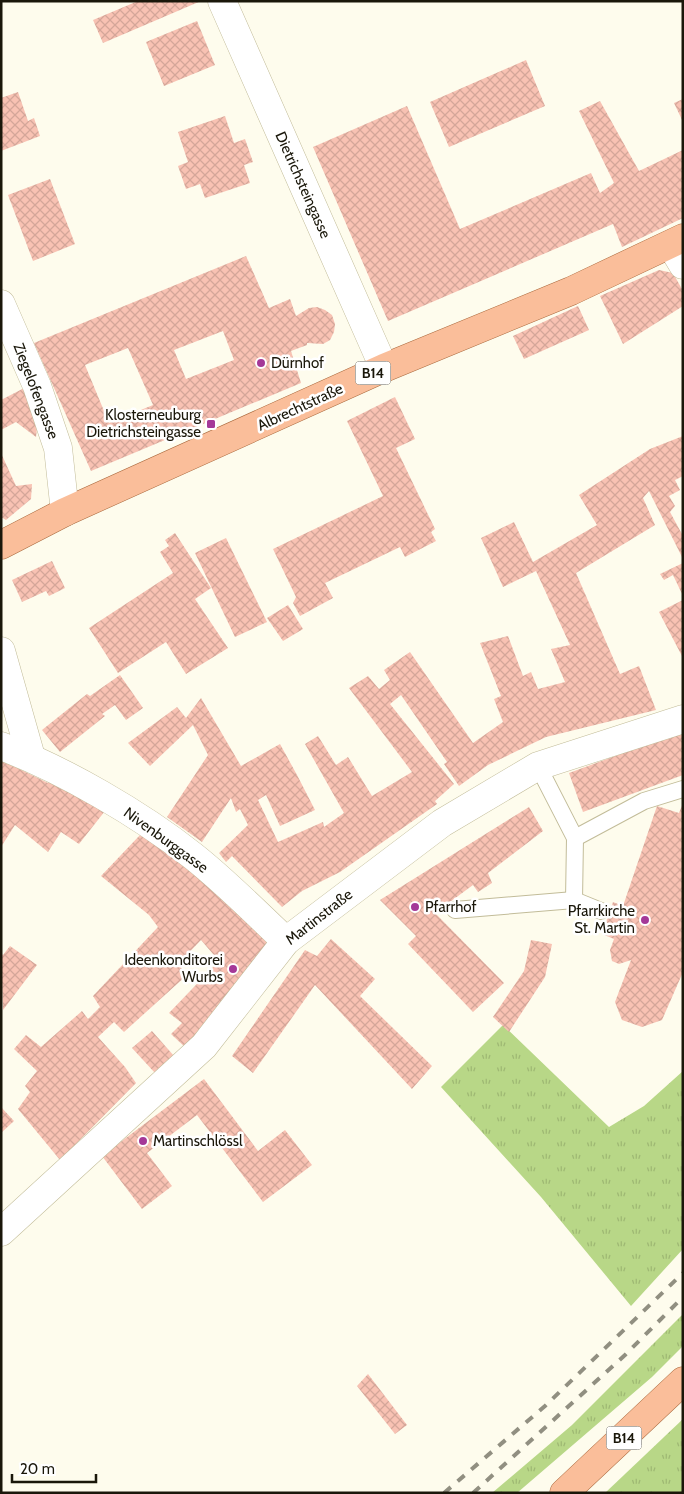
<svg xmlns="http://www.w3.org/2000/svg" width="684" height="1494" viewBox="0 0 684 1494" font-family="Cabin,sans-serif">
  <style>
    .grass { fill: url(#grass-tufts) }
    .building { fill: url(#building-cross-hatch); fill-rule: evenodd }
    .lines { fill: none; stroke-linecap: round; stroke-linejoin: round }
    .service-casing { stroke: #c2bc99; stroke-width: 18 }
    .minor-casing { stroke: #c2bc99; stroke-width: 29 }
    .primary-casing { stroke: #a9683c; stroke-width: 29 }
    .service { stroke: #fff; stroke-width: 16 }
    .minor { stroke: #fff; stroke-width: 28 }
    .primary { stroke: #fabe9a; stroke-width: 28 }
    .rail { stroke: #918f81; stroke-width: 4; stroke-dasharray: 9 9; stroke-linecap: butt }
    .poi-dot { fill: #a43898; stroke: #fff; stroke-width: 2 }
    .labels { text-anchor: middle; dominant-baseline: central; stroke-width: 5; stroke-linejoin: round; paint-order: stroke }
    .shield { fill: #fff; stroke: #5f5d54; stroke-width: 1 }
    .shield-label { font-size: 14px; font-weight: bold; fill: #1a170a }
    .street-label { font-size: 15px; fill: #1a170a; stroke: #fff }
    .poi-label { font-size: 15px; fill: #1a170a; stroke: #fff; text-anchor: start }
  </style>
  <defs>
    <pattern id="grass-tufts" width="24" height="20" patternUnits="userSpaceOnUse" patternTransform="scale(1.25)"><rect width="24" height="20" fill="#b8d787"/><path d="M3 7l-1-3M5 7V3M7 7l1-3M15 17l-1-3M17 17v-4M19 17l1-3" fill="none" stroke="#9eb873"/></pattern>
    <pattern id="building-cross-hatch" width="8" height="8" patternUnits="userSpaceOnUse" patternTransform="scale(1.25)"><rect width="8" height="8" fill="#f8c2b3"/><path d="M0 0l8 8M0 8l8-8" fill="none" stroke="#d4a699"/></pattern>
  </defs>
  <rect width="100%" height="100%" fill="#fefced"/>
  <g class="grass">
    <path d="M503 1025 609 1127 644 1106 683 1071V1249L631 1306 541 1197 441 1087Z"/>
    <path d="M683 1314V1346L652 1377 517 1493H492L572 1425Z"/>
    <path d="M683 1419V1493H605Z"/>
  </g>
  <g class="building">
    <path d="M138 1H201L103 43 93 20Z"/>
    <path d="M197 21 215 65 164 86 146 42Z"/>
    <path d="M526 60 545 106 449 147 430 102Z"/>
    <path d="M18 92 28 121 34 118 40 136 1 151V98Z"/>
    <path d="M683 99V122L674 103Z"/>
    <path d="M600 101 639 171 683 150V218L622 247 613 224 388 321 313 147 407 106 460 229 591 173 600 193 614 183 579 111Z"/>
    <path d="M225 116 234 143 245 139 253 162 244 165 250 183 205 198 200 184 186 189 178 166 188 162 178 132Z"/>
    <path d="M50 179 75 244 33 261 8 195Z"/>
    <path d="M246 256 269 308 290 299 296 316 309 308 317 307 325 310 332 315 335 324 334 332 330 340 323 344 307 343V345L291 351 301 383 91 471 34 343ZM223 331 234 360 186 379 174 350ZM128 348 153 405 109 423 85 365Z"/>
    <path d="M659 270 673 273 683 291V306L623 344 600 296Z"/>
    <path d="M578 306 589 330 524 359 513 336Z"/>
    <path d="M30 385 39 411 36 437 16 422 1 430V400Z"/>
    <path d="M395 397 415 439 396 448 435 529 431 532 436 541 405 557 400 547 325 583 333 598 300 616 293 603 296 597 273 549 383 496 347 421Z"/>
    <path d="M683 436V476L675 480 680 490 669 496 675 506 670 512 683 536V559L649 491 643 498 655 525 576 573 620 674 639 666 656 710 546 737 488 765 459 786 444 764 447 762 401 695 390 704 454 784 435 801 437 804 340 872 302 891 282 907 232 856 226 862 219 853 248 825 240 809 236 812 231 798 202 842 167 817 208 755 193 725 150 766 128 743 177 707 186 718 201 698 241 766 280 744 297 775 315 810 280 826 266 795 258 800 278 842 323 822 324 827 344 813 305 744 318 736 336 765 348 757 372 796 412 772 349 688 368 676 379 689 390 680 384 670 410 652 473 743 503 722 494 699 501 696 480 643 508 636 523 676 531 672 538 689 565 682 551 649 570 645 536 571 503 587 481 538 514 522 533 562 597 525 579 495 650 449Z"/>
    <path d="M1 453 16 486 32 484 31 499 6 520 1 517Z"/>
    <path d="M175 533 211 588 195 599 228 648 186 674 166 642 118 673 89 628 173 573 160 552 169 546 165 540Z"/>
    <path d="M226 538 267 622 235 637 195 553Z"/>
    <path d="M52 561 65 588 49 596 46 591 22 602 12 580Z"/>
    <path d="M683 563V596L673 575 664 580 660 574Z"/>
    <path d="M683 600V658L659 612Z"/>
    <path d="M288 605 303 629 283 641 267 618Z"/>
    <path d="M120 675 143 708 126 720 115 705 102 714 105 716 60 752 42 730 87 694 90 696Z"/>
    <path d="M683 731V775L583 812 569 773Z"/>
    <path d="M1 760 48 783 50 781 105 811 79 844 61 832 48 852 15 825 1 847Z"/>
    <path d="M683 803V972L662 1020 642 1027 622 1020 615 1002 631 960 619 964 612 961 610 950 614 939 602 934 613 902 623 906 657 806 679 813Z"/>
    <path d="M529 807 543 831 488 873 492 883 478 892 473 885 435 913 504 983 473 1012 408 944 416 936 380 900Z"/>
    <path d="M140 835 192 869 268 936 271 951 188 1050 171 1034 182 1023 169 1013 219 961 201 940 178 964 187 975 124 1032 114 1022 98 1037 125 1067 136 1083 60 1160 18 1109 30 1092 25 1086 37 1071 14 1049 26 1035 41 1047 82 1011 88 1019 100 1007 93 996 158 927 149 915 101 876Z"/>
    <path d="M331 939 375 979 360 996 432 1066 412 1089 315 985 253 1073 232 1056 305 950 317 956Z"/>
    <path d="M531 940 552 944 545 977 509 1032 493 1017 524 971Z"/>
    <path d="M10 946 37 965 3 1010 1 954 3 955Z"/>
    <path d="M152 1031 174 1056 155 1073 132 1048Z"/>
    <path d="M204 1079 258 1151 285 1130 312 1165 263 1202 197 1115 147 1153 172 1186 142 1209 102 1156Z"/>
    <path d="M1 1107 14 1121 1 1133Z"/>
    <path d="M368 1374 407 1425 395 1434 357 1386Z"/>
  </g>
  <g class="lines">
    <defs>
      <g id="service">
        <path d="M538 766 575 838 574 900"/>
        <path d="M575 838 644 801 683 789"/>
        <path d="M455 910 574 900 601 911"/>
      </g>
      <g id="minor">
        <path d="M222 1 384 368"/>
        <path d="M671 245 683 265"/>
        <path d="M1 304 37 386 58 448 65 512"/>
        <path d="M1 651 31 757"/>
        <path d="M1 746C64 770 140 814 193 856 226 882 256 913 286 941"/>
        <path d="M1 1232 204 1046 286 941 442 823 538 766 683 719"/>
      </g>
      <g id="primary">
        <path d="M1 545 65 512 384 368 571 291 683 238"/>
        <path d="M564 1493 683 1381"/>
      </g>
    </defs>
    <use href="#service" class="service-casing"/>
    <use href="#minor" class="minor-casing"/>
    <use href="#primary" class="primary-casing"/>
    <use href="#service" class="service"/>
    <use href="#minor" class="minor"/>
    <use href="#primary" class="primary"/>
    <g class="rail">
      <path d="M444 1493 545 1406 683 1273"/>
      <path d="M473 1493 625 1355 683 1297"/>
    </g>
  </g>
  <g class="poi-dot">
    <circle cx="261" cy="363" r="5"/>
    <rect x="206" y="419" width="10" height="10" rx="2.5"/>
    <circle cx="415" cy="907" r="5"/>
    <circle cx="645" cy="920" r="5"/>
    <circle cx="233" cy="969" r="5"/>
    <circle cx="143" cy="1141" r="5"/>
  </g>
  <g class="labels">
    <g class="shield">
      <rect x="355.5" y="361.5" width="35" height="23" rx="4"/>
      <rect x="606.5" y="1426.5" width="35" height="23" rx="4"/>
    </g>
    <g class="shield-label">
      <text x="373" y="373">B14</text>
      <text x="624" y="1438">B14</text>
    </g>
    <g class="street-label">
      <text transform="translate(303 185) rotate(66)">Dietrichsteingasse</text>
      <text transform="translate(36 391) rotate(69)">Ziegelofengasse</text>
      <text transform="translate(300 407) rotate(-25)">Albrechtstraße</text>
      <text transform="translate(166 840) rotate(36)">Nivenburggasse</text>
      <text transform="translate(319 917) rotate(-38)">Martinstraße</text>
    </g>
    <g class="poi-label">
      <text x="271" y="363">Dürnhof</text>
      <text x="201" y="415" text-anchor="end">Klosterneuburg<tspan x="201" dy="17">Dietrichsteingasse</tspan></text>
      <text x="425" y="907">Pfarrhof</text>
      <text x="635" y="911" text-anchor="end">Pfarrkirche<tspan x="635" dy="17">St. Martin</tspan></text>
      <text x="223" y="960" text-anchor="end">Ideenkonditorei<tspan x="223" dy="17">Wurbs</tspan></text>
      <text x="153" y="1141">Martinschlössl</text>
    </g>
  </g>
  <rect width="684" height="1494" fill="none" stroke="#1a170a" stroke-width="5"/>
  <path d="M12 1474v8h84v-8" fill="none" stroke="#1a170a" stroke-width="2.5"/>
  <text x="20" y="1474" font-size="15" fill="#1a170a" stroke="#ffffff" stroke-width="4" paint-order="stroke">20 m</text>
</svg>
